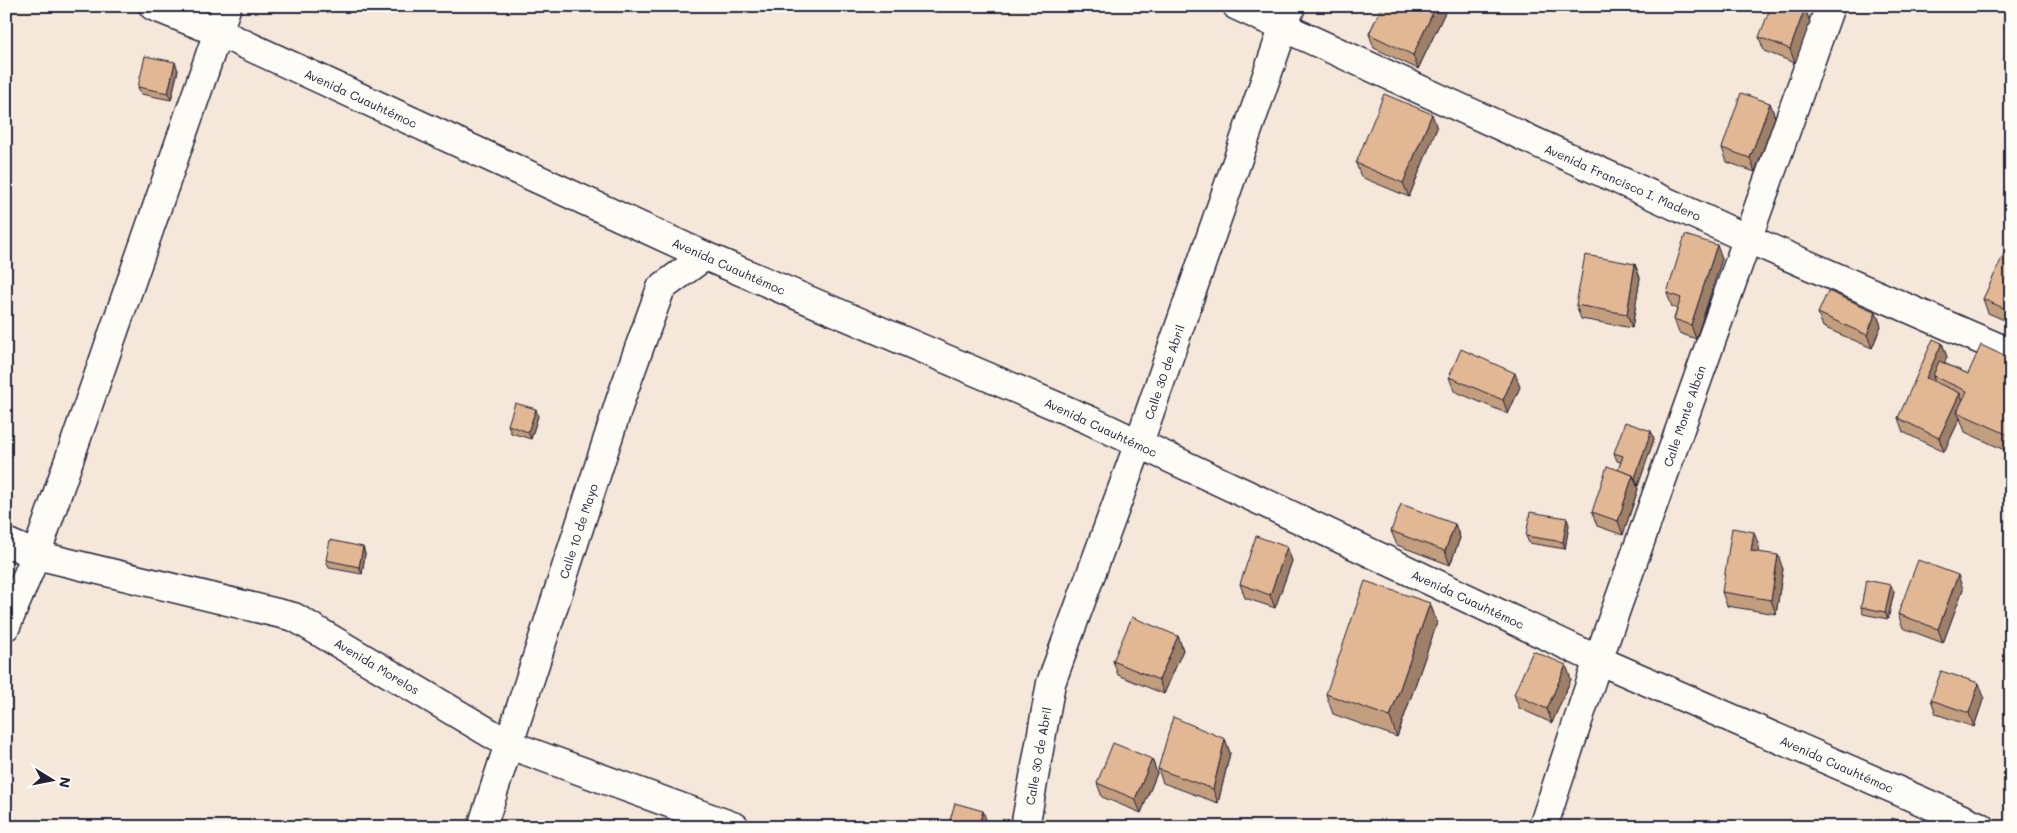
<svg xmlns="http://www.w3.org/2000/svg" width="2017" height="833" viewBox="0 0 2017 833" font-family="Mali,sans-serif">
  <style>
    .lines { fill: none; stroke-linecap: round; stroke-linejoin: round }
    .minor-casing { stroke: #22223b; stroke-width: 31 }
    .minor { stroke: #fdfcf7; stroke-width: 28 }
    .wall { fill: #c29d7e; stroke: #22223b }
    .shaded-wall { fill: #9e8067; stroke: #22223b }
    .building { fill: #e2b793; stroke: #22223b }
    .labels { text-anchor: middle; dominant-baseline: central; stroke-width: 4; stroke-linejoin: round; paint-order: stroke }
    .street-label { font-size: 12px; fill: #22223b; stroke: #fdfcf7 }
  </style>
  <rect width="100%" height="100%" fill="#f5e7d9"/>
  <filter id="ink" filterUnits="userSpaceOnUse"><feTurbulence type="fractalNoise" baseFrequency=".02" numOctaves="2"/><feDisplacementMap in="SourceGraphic" scale="10" xChannelSelector="R" yChannelSelector="G"/><feConvolveMatrix kernelMatrix="1 2 1 2 8 2 1 2 1" color-interpolation-filters="sRGB"/></filter>
  <g filter="url(#ink)">
    <g class="lines">
      <defs>
        <g id="minor">
          <path d="M153 6 218 32 705 256 1089 420 1598 660 1981 827"/>
          <path d="M1237 6 1746 238 2011 353"/>
          <path d="M6 542 36 555 294 617 510 745 735 827"/>
          <path d="M6 626 36 555 227 6"/>
          <path d="M482 827 622 395 661 288 705 256"/>
          <path d="M1025 827 1051 683 1139 443 1291 6"/>
          <path d="M1543 827 1598 660 1830 6"/>
        </g>
      </defs>
      <use href="#minor" class="minor-casing"/>
      <use href="#minor" class="minor"/>
    </g>
    <g class="wall">
      <path d="M1382 6H1448L1418 69 1374 48 1369 34Z"/>
      <path d="M1805 8 1810 22 1795 63 1764 51 1759 37Z"/>
      <path d="M178 70 171 100 141 94 138 87Z"/>
      <path d="M1770 103 1775 117 1755 172 1727 162 1722 148Z"/>
      <path d="M1437 128 1409 197 1361 177 1356 163Z"/>
      <path d="M2011 246V323L1988 313 1983 299Z"/>
      <path d="M1722 259 1696 339 1679 333 1674 319 1677 309 1672 307 1667 293Z"/>
      <path d="M1635 264 1640 278 1632 328 1581 319 1576 305Z"/>
      <path d="M1876 312 1881 326 1872 348 1823 327 1818 313Z"/>
      <path d="M1942 343 1947 357 1944 363 1968 374 2011 359V453L1965 432 1960 418 1944 452 1903 432 1898 418Z"/>
      <path d="M1449 377 1520 387 1508 414 1454 391Z"/>
      <path d="M538 416 531 439 511 433 508 425Z"/>
      <path d="M1651 431 1654 439 1638 486 1636 485 1638 489 1623 535 1597 526 1592 512 1618 470 1621 462 1617 461 1614 453Z"/>
      <path d="M1455 524 1460 538 1450 565 1397 545 1391 531Z"/>
      <path d="M1569 525 1565 549 1529 543 1526 536Z"/>
      <path d="M1759 546 1758 552 1783 569 1776 614 1727 606 1722 592Z"/>
      <path d="M363 547 365 554 362 574 329 568 326 560Z"/>
      <path d="M1287 547 1292 561 1275 608 1245 598 1240 584Z"/>
      <path d="M1963 589 1943 643 1903 628 1898 614Z"/>
      <path d="M1894 592 1888 619 1863 614 1861 607Z"/>
      <path d="M1430 603 1437 623 1397 737 1333 714 1326 694Z"/>
      <path d="M1178 636 1183 650 1164 694 1118 675 1113 661Z"/>
      <path d="M1571 679 1552 723 1519 708 1514 694Z"/>
      <path d="M1984 697 1974 727 1936 714 1931 700Z"/>
      <path d="M1225 739 1230 753 1218 803 1163 783 1158 769Z"/>
      <path d="M1152 759 1157 773 1141 813 1102 797 1097 783Z"/>
    </g>
    <g class="shaded-wall">
      <path d="M1436 6H1448L1418 69 1413 55Z"/>
      <path d="M1805 8 1810 22 1795 63 1790 49Z"/>
      <path d="M175 62 178 70 171 100 168 93Z"/>
      <path d="M1770 103 1775 117 1755 172 1750 158Z"/>
      <path d="M1432 114 1437 128 1409 197 1403 183Z"/>
      <path d="M1717 245 1722 259 1696 339 1691 325Z"/>
      <path d="M1635 264 1640 278 1632 328 1627 314Z"/>
      <path d="M2011 304V319L2008 310Z"/>
      <path d="M1876 312 1881 326 1872 348 1867 335Z"/>
      <path d="M1942 343 1947 357 1938 378 1933 376 1935 383 1926 378Z"/>
      <path d="M1515 373 1520 387 1508 414 1503 400Z"/>
      <path d="M1960 393 1965 407 1957 412 1960 418 1944 452 1939 438Z"/>
      <path d="M536 409 538 416 531 439 528 432Z"/>
      <path d="M1651 431 1654 439 1638 486 1635 478Z"/>
      <path d="M1633 475 1638 489 1623 535 1618 521Z"/>
      <path d="M1567 518 1569 525 1565 549 1563 542Z"/>
      <path d="M1455 524 1460 538 1450 565 1445 551Z"/>
      <path d="M1754 532 1759 546 1756 565 1751 551Z"/>
      <path d="M363 547 365 554 362 574 359 567Z"/>
      <path d="M1287 547 1292 561 1275 608 1270 595Z"/>
      <path d="M1778 555 1783 569 1776 614 1771 600Z"/>
      <path d="M1958 575 1963 589 1943 643 1938 629Z"/>
      <path d="M1891 585 1894 592 1888 619 1885 612Z"/>
      <path d="M1430 603 1437 623 1397 737 1390 717Z"/>
      <path d="M1178 636 1183 650 1164 694 1159 680Z"/>
      <path d="M1566 665 1571 679 1552 723 1547 709Z"/>
      <path d="M1979 683 1984 697 1974 727 1969 713Z"/>
      <path d="M1225 739 1230 753 1218 803 1213 789Z"/>
      <path d="M1152 759 1157 773 1141 813 1135 799Z"/>
      <path d="M983 811 988 825 987 827H978Z"/>
    </g>
    <g class="building">
      <path d="M1382 6H1436L1413 55 1369 34Z"/>
      <path d="M1771 6H1800L1805 8 1790 49 1759 37Z"/>
      <path d="M145 56 175 62 168 93 138 87Z"/>
      <path d="M1741 93 1770 103 1750 158 1722 148Z"/>
      <path d="M1384 94 1432 114 1403 183 1356 163Z"/>
      <path d="M1685 235 1717 245 1691 325 1674 319 1681 298 1667 293Z"/>
      <path d="M2008 245 2011 246V304L2008 310 1983 299Z"/>
      <path d="M1585 255 1635 264 1627 314 1576 305Z"/>
      <path d="M1828 291 1876 312 1867 335 1818 313Z"/>
      <path d="M1933 339 1942 343 1926 378 1960 393 1939 438 1898 418Z"/>
      <path d="M1981 345 2011 359V436L1957 412 1967 391 1933 376 1939 361 1968 374Z"/>
      <path d="M1461 349 1515 373 1503 400 1449 377Z"/>
      <path d="M515 403 536 409 528 432 508 425Z"/>
      <path d="M1625 422 1651 431 1635 478H1634L1633 475 1618 470 1623 456 1614 453Z"/>
      <path d="M1607 466 1633 475 1618 521 1592 512Z"/>
      <path d="M1401 504 1455 524 1445 551 1391 531Z"/>
      <path d="M1530 512 1567 518 1563 542 1526 536Z"/>
      <path d="M1732 528 1754 532 1751 551 1778 555 1771 600 1722 592Z"/>
      <path d="M1256 536 1287 547 1270 595 1240 584Z"/>
      <path d="M330 540 363 547 359 567 326 560Z"/>
      <path d="M1918 560 1958 575 1938 629 1898 614Z"/>
      <path d="M1866 580 1891 585 1885 612 1861 607Z"/>
      <path d="M1365 581 1430 603 1390 717 1326 694Z"/>
      <path d="M1132 617 1178 636 1159 680 1113 661Z"/>
      <path d="M1533 651 1566 665 1547 709 1514 694Z"/>
      <path d="M1941 671 1979 683 1969 713 1931 700Z"/>
      <path d="M1173 717 1225 739 1213 789 1158 769Z"/>
      <path d="M1113 743 1152 759 1135 799 1097 783Z"/>
      <path d="M955 803 983 811 978 827H948Z"/>
      <path d="M1892 818 1920 827H1889Z"/>
    </g>
  </g>
  <g class="labels">
    <g class="street-label">
      <text transform="translate(361 98) rotate(25)">Avenida Cuauhtémoc</text>
      <text transform="translate(1623 182) rotate(24)">Avenida Francisco I. Madero</text>
      <text transform="translate(729 266) rotate(24)">Avenida Cuauhtémoc</text>
      <text transform="translate(1164 372) rotate(-71)">Calle 30 de Abril</text>
      <text transform="translate(1684 416) rotate(-71)">Calle Monte Albán</text>
      <text transform="translate(1101 427) rotate(25)">Avenida Cuauhtémoc</text>
      <text transform="translate(578 531) rotate(-72)">Calle 10 de Mayo</text>
      <text transform="translate(1468 599) rotate(25)">Avenida Cuauhtémoc</text>
      <text transform="translate(377 666) rotate(31)">Avenida Morelos</text>
      <text transform="translate(1038 756) rotate(-80)">Calle 30 de Abril</text>
      <text transform="translate(1837 764) rotate(24)">Avenida Cuauhtémoc</text>
    </g>
  </g>
  <rect width="2017" height="833" fill="none" stroke="#fdfcf7" stroke-width="25"/>
  <rect x="12" y="12" width="1992" height="808" fill="none" stroke="#22223b" stroke-width="2" filter="url(#ink)"/>
  <g transform="translate(52 780) rotate(100)" stroke="#fdfcf7" stroke-width="4" paint-order="stroke">
  <path d="M0-4L9 19L0 12L-9 19Z" fill="#22223b"/>
  <text y="-8" font-size="14" font-weight="bold" text-anchor="middle" fill="#22223b">N</text>
  </g>
</svg>
